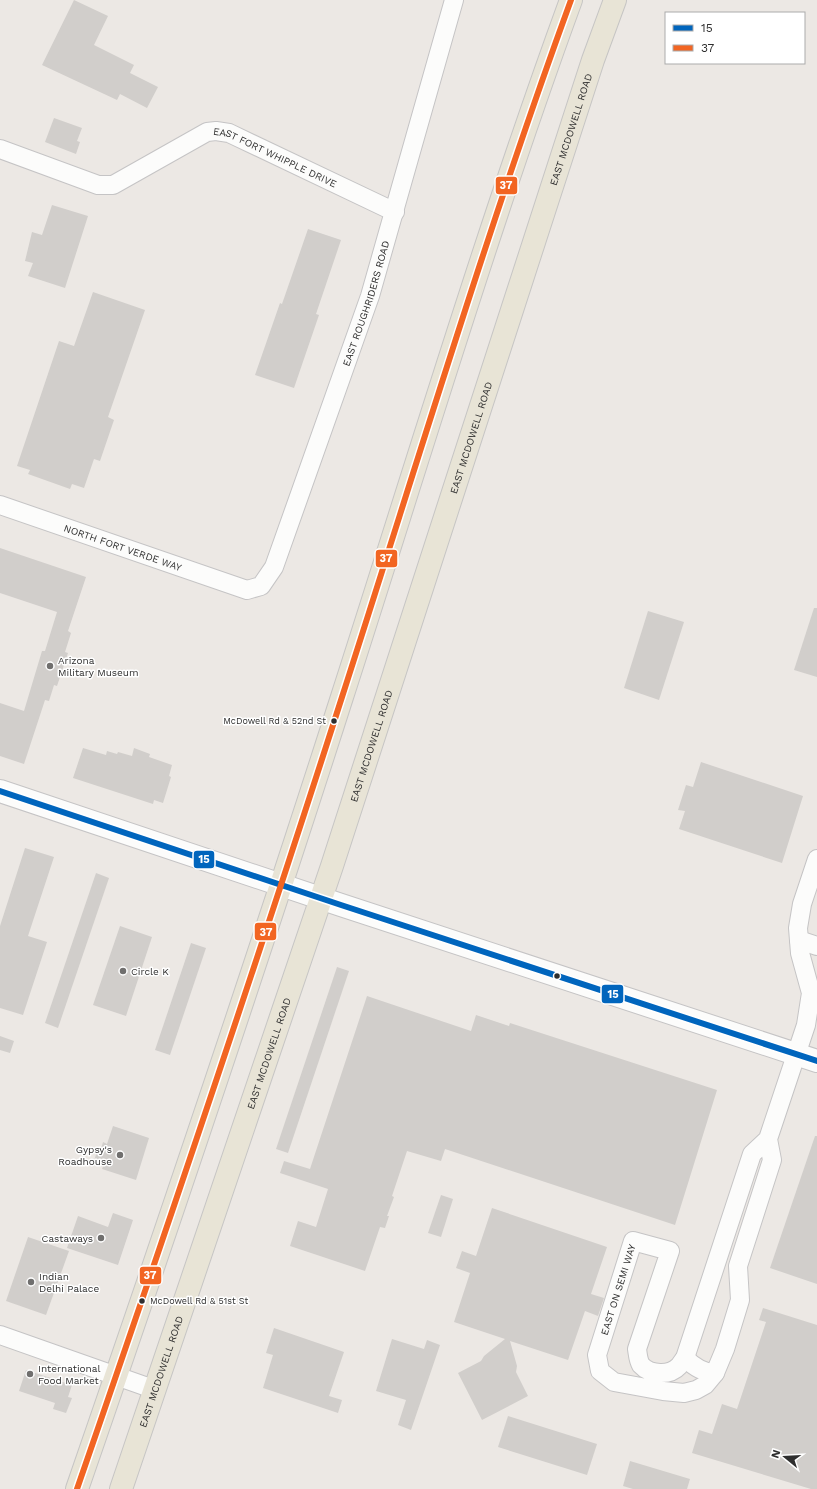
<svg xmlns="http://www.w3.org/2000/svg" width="817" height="1489" viewBox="0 0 817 1489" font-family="'Work Sans',sans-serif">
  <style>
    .building { fill: #d1cecb }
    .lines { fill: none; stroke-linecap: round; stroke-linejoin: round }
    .street-casing { stroke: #c5c4c5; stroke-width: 20 }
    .secondary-casing { stroke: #c5c4c5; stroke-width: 24 }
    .primary-casing { stroke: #c6c5c4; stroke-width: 24 }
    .street { stroke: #fcfcfb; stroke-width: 18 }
    .secondary { stroke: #fcfcfb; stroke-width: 22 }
    .primary { stroke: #e8e4d6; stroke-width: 22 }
    .bus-1-casing { stroke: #fff; stroke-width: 9 }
    .bus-2-casing { stroke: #fff; stroke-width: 9 }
    .bus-1 { stroke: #0065bd; stroke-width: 6 }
    .bus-2 { stroke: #f26522; stroke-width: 6 }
    .poi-dot { fill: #706f6e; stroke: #fff; stroke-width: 1.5 }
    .bus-dot { fill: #2e2e2e; stroke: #fff; stroke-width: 1.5 }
    .labels { text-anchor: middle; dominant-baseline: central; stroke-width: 3; stroke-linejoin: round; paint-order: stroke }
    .bus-label { font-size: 9px; fill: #2e2e2e; stroke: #fff; text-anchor: end }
    .street-label { font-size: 10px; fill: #2e2e2e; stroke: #fff }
    .poi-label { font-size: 10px; fill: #2e2e2e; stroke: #fff; text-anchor: start }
    .line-badge { stroke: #fff; stroke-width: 1.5 }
    .badge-label { font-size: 11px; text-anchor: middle; font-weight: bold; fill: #fff }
  </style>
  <rect width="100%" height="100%" fill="#ece8e4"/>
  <g class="building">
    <path d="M74 0 108 16 94 45 134 65 130 73 158 87 147 108 120 94 117 100 42 65Z"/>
    <path d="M54 118 82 128 77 141 80 142 76 154 45 142Z"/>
    <path d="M52 205 88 216 65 288 28 276 33 263 25 261 32 232 42 235Z"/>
    <path d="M308 229 341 240 316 314 319 315 294 388 255 375 280 303 282 304Z"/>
    <path d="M93 292 145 310 108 417 114 420 100 461 94 459 84 488 72 484 70 489 28 474 30 470 17 466 59 341 74 346Z"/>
    <path d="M0 548 86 577 68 631 71 633 65 652 68 653 57 686 54 685 49 701 45 700 24 764 0 756V703L24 711 42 651H45L57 612 0 593Z"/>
    <path d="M814 608H817V677L794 670Z"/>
    <path d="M648 611 684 622 659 700 624 688Z"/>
    <path d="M83 748 106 755 107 751 117 754 118 752 132 756 134 748 150 754 149 757 172 765 169 776 171 777 163 803 154 800 153 804 73 778Z"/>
    <path d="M701 762 803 796 782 863 679 829 685 811 678 810 686 785 693 787Z"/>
    <path d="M25 848 54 857 28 936 47 942 23 1015 0 1008V926Z"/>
    <path d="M96 873 109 878 58 1028 45 1023Z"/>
    <path d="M120 926 152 937 126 1016 93 1005Z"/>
    <path d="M191 943 206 948 170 1055 155 1050Z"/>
    <path d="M337 967 349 971 288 1153 276 1149Z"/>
    <path d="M367 996 471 1031 476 1015 509 1026 510 1023 717 1090 675 1225 445 1149 441 1161 407 1151 392 1196 394 1197 387 1216H389L385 1228 380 1227 365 1271 290 1246 298 1221 316 1227 328 1189 280 1173 284 1161 310 1169Z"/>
    <path d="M0 1036 14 1041 10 1053 0 1050Z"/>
    <path d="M113 1126 149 1138 136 1180 102 1169 104 1164 94 1161 98 1148 101 1149 103 1142 107 1144Z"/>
    <path d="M815 1136H817V1284L770 1268Z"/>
    <path d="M441 1195 453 1199 441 1237 428 1233Z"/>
    <path d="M492 1208 607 1247 591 1294 604 1298 598 1316 585 1311 568 1360 510 1341 517 1366 516 1372 528 1396 482 1420 458 1373 481 1361 484 1356 505 1339 454 1322 470 1273 456 1268 462 1251 476 1256Z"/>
    <path d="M113 1213 133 1220 118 1265 67 1248 78 1216 108 1227Z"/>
    <path d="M28 1237 69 1251 46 1315 6 1301Z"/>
    <path d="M763 1308 817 1325V1489H811L692 1453 699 1430 712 1434 722 1404 737 1409 766 1322 759 1320Z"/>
    <path d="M274 1328 344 1352 329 1396 342 1400 338 1413 263 1388 273 1355 266 1353Z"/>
    <path d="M392 1339 424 1349 427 1340 440 1345 411 1430 398 1425 406 1400 376 1391Z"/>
    <path d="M26 1370 72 1385 68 1397 72 1398 66 1413 53 1409 55 1403 19 1391Z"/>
    <path d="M508 1416 597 1444 587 1475 498 1447Z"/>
    <path d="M630 1461 690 1479 687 1489H633L623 1486Z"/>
  </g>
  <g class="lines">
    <defs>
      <g id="street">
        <path id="s1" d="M0 149 98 185H113L207 132 216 131 229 133 395 212"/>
        <path id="s2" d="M0 505 247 590 261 586 274 567 370 296 454 0"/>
        <path d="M799 940 817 946"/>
        <path id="s3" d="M768 1139 772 1160 738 1266 740 1300 725 1349 715 1373 705 1385 696 1390 684 1393 663 1391 614 1382 600 1371 597 1355 633 1241 670 1251 637 1349C638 1355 638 1360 641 1365 650 1375 670 1376 679 1366 681 1364 683 1360 685 1358L752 1154 768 1139 806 1025 811 993 800 953 798 928 802 904 817 859"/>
        <path d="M0 1335 156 1390"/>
        <path d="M685 1358C693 1366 702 1373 715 1373"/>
      </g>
      <path id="secondary" d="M0 791 341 905 817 1061"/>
      <g id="primary">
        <path d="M77 1489C168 1226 257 962 342 697 417 464 487 230 571 0"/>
        <path id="s4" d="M121 1489 332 866 593 60 615 0"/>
      </g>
    </defs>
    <use href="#street" class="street-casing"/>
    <use href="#secondary" class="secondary-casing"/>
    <use href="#primary" class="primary-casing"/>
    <use href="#street" class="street"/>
    <use href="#secondary" class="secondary"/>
    <use href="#primary" class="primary"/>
    <defs>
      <path id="bus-1" d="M0 791 341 905 817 1061"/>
      <path id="bus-2" d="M77 1489C168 1226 257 962 342 697 417 464 487 230 571 0"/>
    </defs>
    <use href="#bus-1" class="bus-1-casing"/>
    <use href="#bus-2" class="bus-2-casing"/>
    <use href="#bus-1" class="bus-1"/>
    <use href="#bus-2" class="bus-2"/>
  </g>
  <g class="poi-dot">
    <circle cx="50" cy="666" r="4"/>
    <circle cx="123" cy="971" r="4"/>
    <circle cx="120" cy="1155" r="4"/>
    <circle cx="101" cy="1238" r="4"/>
    <circle cx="31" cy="1282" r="4"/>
    <circle cx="30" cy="1374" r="4"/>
  </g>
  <g class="bus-dot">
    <circle cx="334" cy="721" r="3.5"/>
    <circle cx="557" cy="976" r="3.5"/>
    <circle cx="142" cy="1301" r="3.5"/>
  </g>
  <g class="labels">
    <g class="bus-label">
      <text x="326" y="721">McDowell Rd &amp; 52nd St</text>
      <text x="150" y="1301" text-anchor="start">McDowell Rd &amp; 51st St</text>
    </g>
    <g class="street-label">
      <text stroke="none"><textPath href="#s4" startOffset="1432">EAST MCDOWELL ROAD</textPath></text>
      <text stroke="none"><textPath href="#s1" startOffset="301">EAST FORT WHIPPLE DRIVE</textPath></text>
      <text stroke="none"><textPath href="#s2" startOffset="578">EAST ROUGHRIDERS ROAD</textPath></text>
      <text stroke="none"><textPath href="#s4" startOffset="1108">EAST MCDOWELL ROAD</textPath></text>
      <text stroke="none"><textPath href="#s2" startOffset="130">NORTH FORT VERDE WAY</textPath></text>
      <text stroke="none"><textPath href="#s4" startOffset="784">EAST MCDOWELL ROAD</textPath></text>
      <text stroke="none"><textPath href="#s4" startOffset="460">EAST MCDOWELL ROAD</textPath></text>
      <text stroke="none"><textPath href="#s3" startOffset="456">EAST ON SEMI WAY</textPath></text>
      <text stroke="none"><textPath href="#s4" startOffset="124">EAST MCDOWELL ROAD</textPath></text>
    </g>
    <g class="poi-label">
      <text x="58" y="660">Arizona<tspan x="58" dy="12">Military Museum</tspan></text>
      <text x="131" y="971">Circle K</text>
      <text x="112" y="1149" text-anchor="end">Gypsy's<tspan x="112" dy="12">Roadhouse</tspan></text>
      <text x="93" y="1238" text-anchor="end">Castaways</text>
      <text x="39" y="1276">Indian<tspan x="39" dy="12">Delhi Palace</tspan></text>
      <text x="38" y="1368">International<tspan x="38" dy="12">Food Market</tspan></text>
    </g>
  </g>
  <g class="line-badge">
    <rect x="495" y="176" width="23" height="19" rx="4" fill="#f26522"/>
    <rect x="375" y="549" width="23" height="19" rx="4" fill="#f26522"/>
    <rect x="193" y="850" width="22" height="19" rx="4" fill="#0065bd"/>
    <rect x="254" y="922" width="23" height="19" rx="4" fill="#f26522"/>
    <rect x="601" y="984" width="23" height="20" rx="4" fill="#0065bd"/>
    <rect x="139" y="1266" width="23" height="19" rx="4" fill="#f26522"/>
  </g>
  <g class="badge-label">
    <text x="506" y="189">37</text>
    <text x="386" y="562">37</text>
    <text x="204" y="863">15</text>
    <text x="266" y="936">37</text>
    <text x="613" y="998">15</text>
    <text x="150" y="1279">37</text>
  </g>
  <rect x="665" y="12" width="140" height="52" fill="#ffffff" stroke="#ababab"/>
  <rect x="673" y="25" width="20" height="6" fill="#0065bd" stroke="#ababab"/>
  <text x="701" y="32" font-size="12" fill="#2e2e2e">15</text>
  <rect x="673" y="45" width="20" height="6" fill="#f26522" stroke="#ababab"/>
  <text x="701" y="52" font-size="12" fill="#2e2e2e">37</text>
  <g transform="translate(785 1457) rotate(288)" stroke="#ffffff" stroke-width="3" paint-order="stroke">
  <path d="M0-3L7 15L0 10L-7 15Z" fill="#2e2e2e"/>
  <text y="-6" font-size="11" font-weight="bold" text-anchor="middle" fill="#2e2e2e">N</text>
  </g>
</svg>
